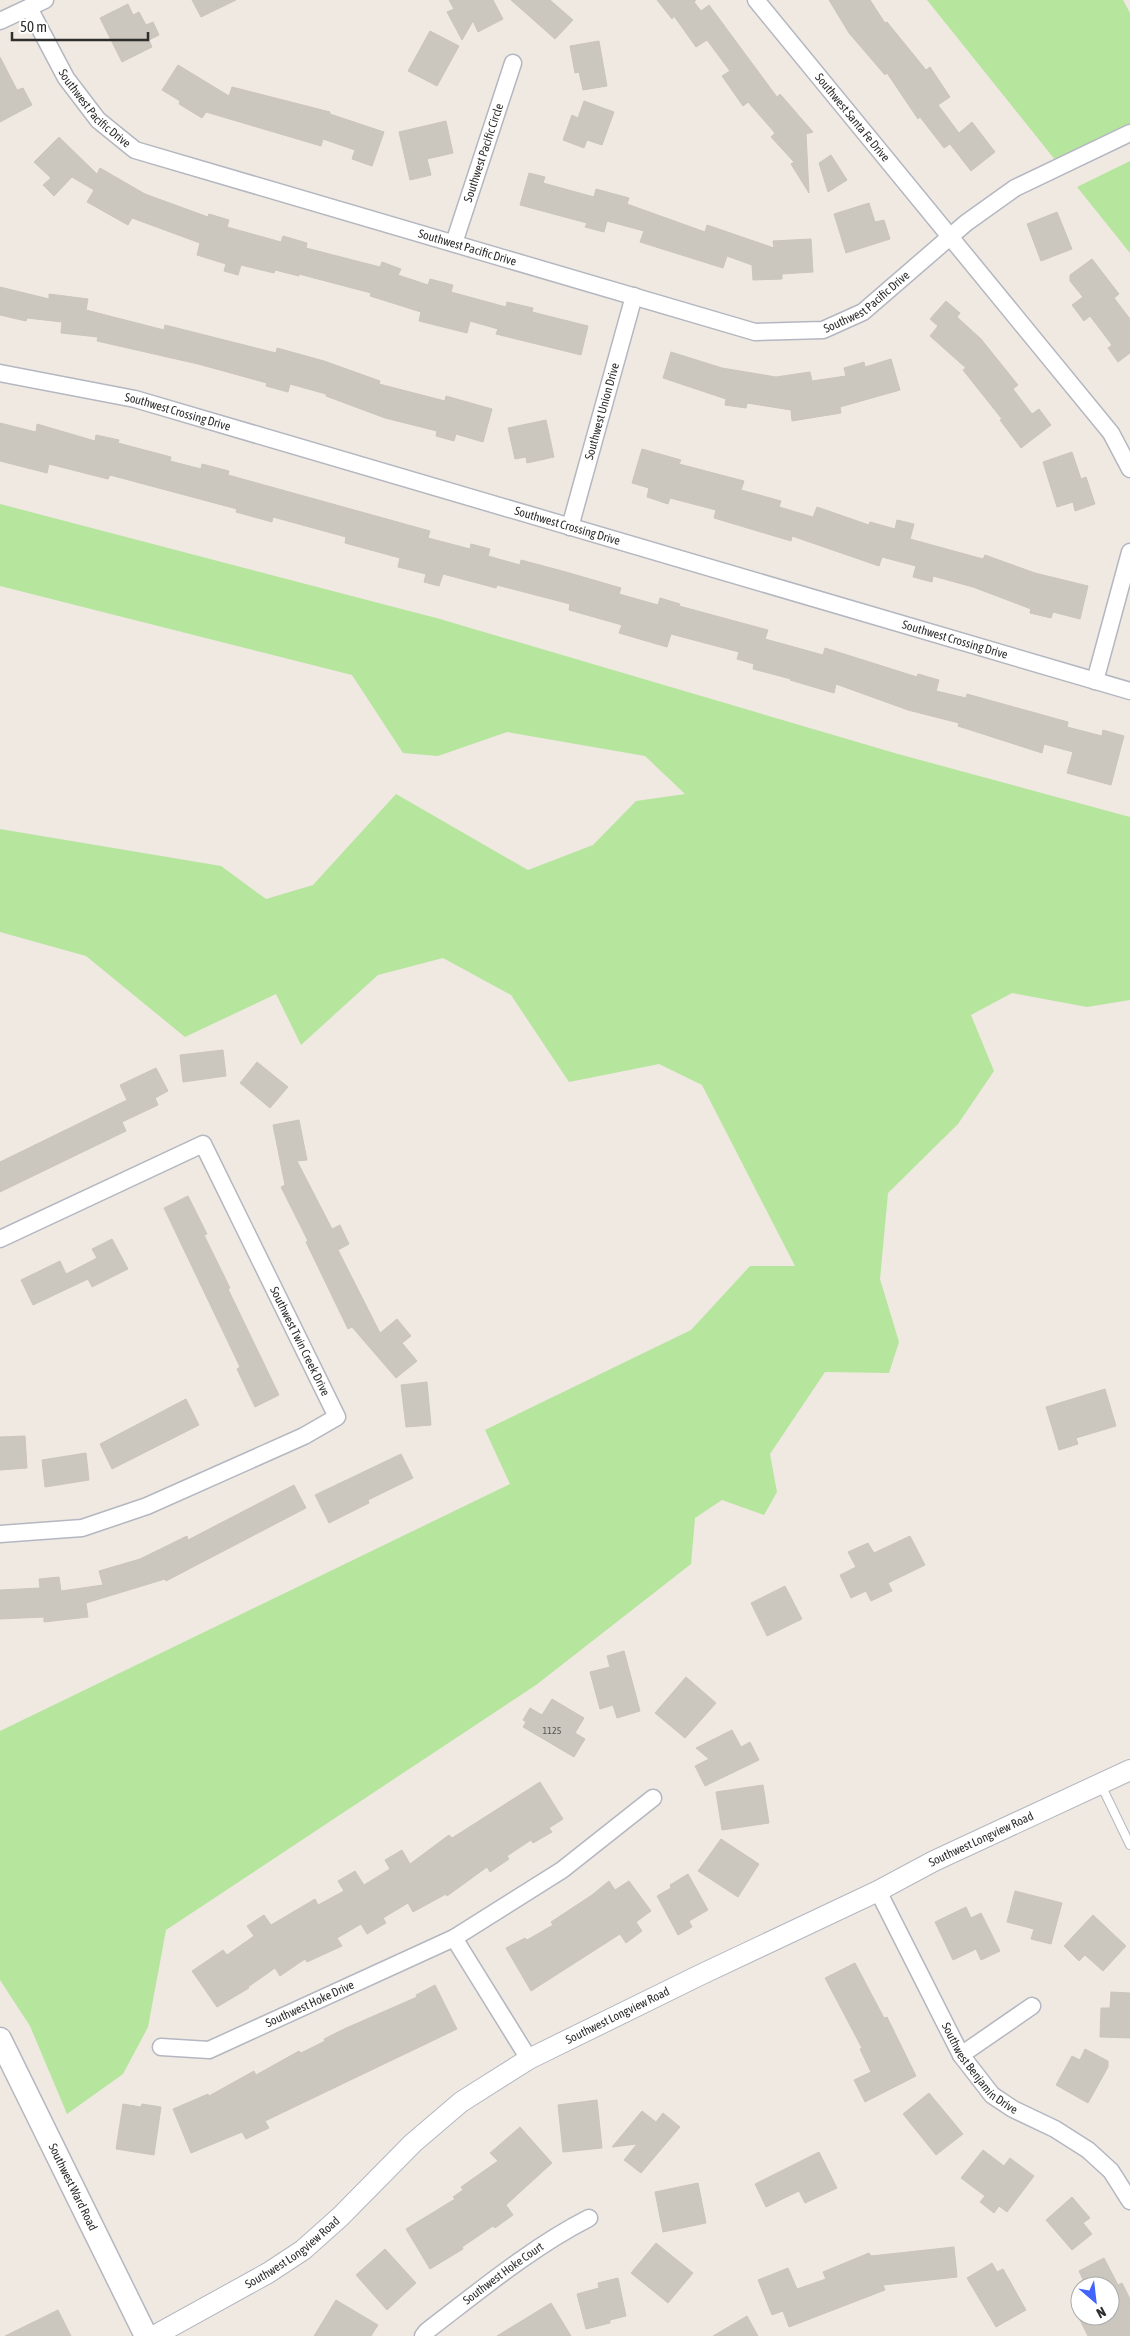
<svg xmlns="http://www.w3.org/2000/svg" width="1130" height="2336" viewBox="0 0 1130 2336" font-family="'Asap Condensed',sans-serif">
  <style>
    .green { fill: #b6e59e }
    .building { fill: #cbc7bf; stroke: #cbc5ba }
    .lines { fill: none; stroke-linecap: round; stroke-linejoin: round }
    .service-casing { stroke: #b4b7c1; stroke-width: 10 }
    .minor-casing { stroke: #b4b7c1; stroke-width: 19 }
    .tertiary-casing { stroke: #b4b7c1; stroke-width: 22 }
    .secondary-casing { stroke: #b4b7c1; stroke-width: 25 }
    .service { stroke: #fff; stroke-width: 8 }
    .minor { stroke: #fff; stroke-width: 16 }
    .tertiary { stroke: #fff; stroke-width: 20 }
    .secondary { stroke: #fff; stroke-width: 22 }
    .labels { text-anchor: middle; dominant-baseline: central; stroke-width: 4; stroke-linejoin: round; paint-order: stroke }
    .number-label { font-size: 10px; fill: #555452 }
    .street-label { font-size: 12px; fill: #2e2e2e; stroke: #fff }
  </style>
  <rect width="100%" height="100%" fill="#efe9e1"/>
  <g class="green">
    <path d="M927 0H1123L1130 13V131L1060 166Z"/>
    <path d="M1130 161V253L1077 187Z"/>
    <path d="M0 504 440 619 898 754 1130 817V1000L1087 1007 1012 993 971 1015 994 1071 958 1124 888 1193 880 1279 899 1342 889 1373 825 1372 770 1454 777 1492 764 1515 722 1500 695 1518 691 1564 536 1685 166 1930 148 2027 123 2074 67 2114 30 2026 0 1980V1731L510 1484 485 1430 691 1330 750 1266H795L702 1085 659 1064 569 1082 511 995 443 958 378 975 301 1045 276 994 185 1037 86 956 0 932V829L221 866 266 899 313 885 396 794 528 870 593 845 636 801 685 794 645 756 507 732 438 756 403 753 352 675 0 586Z"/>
  </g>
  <g class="building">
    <path d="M192 0H236L201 17Z"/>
    <path d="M449 0H493L503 19 478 32 473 21 462 40 447 12 454 9Z"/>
    <path d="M511 0H550L573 20 555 39Z"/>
    <path d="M657 0H696L694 2 701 11 709 5 777 97 780 94 813 132 806 134 809 193 791 164 794 162 771 137 775 133 748 102 743 106 722 76 730 71 707 40 696 47 674 16 672 19Z"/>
    <path d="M829 0H870L885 23 887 22 926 70 930 67 950 97 938 105 959 133 972 122 995 152 971 171 950 144 944 148 920 117 918 119 887 73 885 75 849 33Z"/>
    <path d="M128 4 133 15 139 12 146 25 153 22 159 35 149 40 152 47 122 62 100 18Z"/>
    <path d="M430 31 459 46 437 86 408 71Z"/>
    <path d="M599 41 607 86 583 90 579 72 575 73 570 46Z"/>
    <path d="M0 57 17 90 23 88 32 105 0 122Z"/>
    <path d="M178 65 229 96 232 87 330 112V114L384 132 372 166 352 159 355 150 323 139 321 146 206 112 202 118 179 104 180 101 162 90Z"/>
    <path d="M584 101 614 112 602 145 587 140 584 148 563 140 572 115 578 118Z"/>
    <path d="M446 121 453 153 427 159 431 175 410 180 399 132Z"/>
    <path d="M59 137 97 174 100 168 145 194 208 217 209 214 229 220 227 227 281 242 283 236 307 243 306 248 380 267 382 262 401 269 398 275 428 285 430 279 453 285 451 292 506 307 507 302 533 308 532 312 588 326 581 355 496 334 498 329 470 321 467 333 419 321 421 312 370 296 371 293 299 274V276L275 270 274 273 241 265 238 275 224 271 226 264 197 255 200 243 132 218 128 225 87 202 94 190 72 177 54 196 43 185 51 178 34 162Z"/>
    <path d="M831 155 847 180 828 192 819 163Z"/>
    <path d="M529 173 545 177 543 183 594 197 596 189 629 198 627 204 705 232 707 225 774 248 773 241 811 239 813 272 782 274V279L753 280 752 265 727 256 723 268 640 242 644 231 607 221 604 232 585 227 587 223 520 205Z"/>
    <path d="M869 203 875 222 884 220 890 239 846 253 834 214Z"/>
    <path d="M1057 212 1072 249 1041 261 1027 224Z"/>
    <path d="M1092 259 1119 294 1114 298 1130 319V353L1118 362 1108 348 1112 345 1090 316 1084 321 1072 305 1083 297 1070 281V275Z"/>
    <path d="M0 287 49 299V294L88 299 86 310 164 330 165 325 276 353 277 348 324 361 380 381 379 384 445 401 446 396 492 409 483 442 456 434 454 441 436 436 437 431 385 418 326 396V394L290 384 288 392 266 386 267 383 198 364 97 341 98 337 61 333 62 322 27 318 26 321 0 315Z"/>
    <path d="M946 301 960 313 957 317 981 339 1018 385 1013 389 1032 414 1039 409 1051 425 1021 448 1000 420 1002 419 963 370 966 368 930 336 938 326 930 319Z"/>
    <path d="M671 352 722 368 776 377 810 372 812 381 846 376 844 368 864 362 865 367 891 359 900 390 840 407 841 413 792 421 791 410 747 403 746 408 725 405 726 399 663 378Z"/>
    <path d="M546 420 554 457 527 463 526 457 515 459 508 428Z"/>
    <path d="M0 423 36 432 37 424 95 441 96 435 119 440 118 443 171 457 170 461 201 469 202 464 229 471 228 475 430 531 428 538 470 549 471 544 490 549 488 556 520 565 521 560 566 572 621 588 619 594 658 605 660 598 680 604 679 606 768 630 765 639 823 655 825 648 917 677 918 674 939 680 936 691 966 698 967 694 1068 722 1067 727 1102 736 1103 730 1124 736 1111 785 1067 773 1073 752 1044 744 1042 753 958 726 959 723 908 710 836 684 834 693 790 680 791 679 753 669 754 664 737 659 739 652 671 634 667 647 619 633 622 625 569 610 570 604 497 585 496 588 443 574 439 586 424 582 426 574 398 567 400 558 345 543 346 537 273 517 272 522 236 512 237 509 110 475 108 479 49 464 47 473 0 461Z"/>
    <path d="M642 449 681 460 679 464 744 481 741 490 781 501 779 507 813 517 817 507 869 525 870 522 895 529 897 520 914 524 910 539 983 559 985 555 1035 573 1088 586 1080 619 1053 612 1051 618 1030 613 1031 609 973 587 933 576 932 582 913 577 916 566 882 557 879 566 792 536 791 541 714 518 716 510 670 498 668 504 647 497 649 488 632 483Z"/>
    <path d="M1072 452 1081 479 1086 477 1095 504 1075 511 1073 502 1057 507 1043 462Z"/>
    <path d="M223 1050 226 1076 183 1082 180 1055Z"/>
    <path d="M257 1062 288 1087 270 1108 240 1083Z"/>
    <path d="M156 1068 168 1091 155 1098 158 1105 122 1122 126 1131 0 1192V1162L127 1100 120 1085Z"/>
    <path d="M299 1120 307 1160 297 1161 332 1229 340 1225 349 1244 338 1250 380 1333 397 1319 411 1336 402 1343 417 1361 396 1378 352 1327 348 1329 306 1242 308 1241 281 1187 285 1185 273 1125Z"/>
    <path d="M188 1196 207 1234 204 1235 230 1288 228 1289 279 1395 255 1407 237 1369 240 1367 164 1208Z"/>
    <path d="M112 1239 128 1269 92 1287 88 1279 33 1305 21 1280 60 1261 66 1274 97 1258 92 1249Z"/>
    <path d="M427 1382 431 1425 406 1427 401 1385Z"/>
    <path d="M1105 1389 1116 1426 1076 1438 1078 1444 1059 1450 1046 1407Z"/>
    <path d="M186 1399 199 1425 112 1469 100 1444Z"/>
    <path d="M25 1436 27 1468 0 1470V1437Z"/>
    <path d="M86 1453 89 1480 45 1487 42 1460Z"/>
    <path d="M401 1454 413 1478 368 1500 369 1503 329 1523 315 1495Z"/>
    <path d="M294 1485 306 1508 166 1581 165 1579 86 1603 88 1617 44 1622V1617L0 1619V1590L40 1588 39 1579 59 1577 61 1591 103 1585 99 1571 140 1559 187 1536 188 1540Z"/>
    <path d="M910 1536 925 1565 888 1583 892 1591 871 1601 866 1591 851 1598 840 1575 856 1567 848 1552 868 1543 874 1553Z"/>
    <path d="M785 1586 802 1619 767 1636 751 1603Z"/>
    <path d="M624 1651 640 1711 617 1718 613 1705 600 1709 590 1672 610 1667 607 1656Z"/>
    <path d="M686 1677 716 1703 685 1738 655 1713Z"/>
    <path d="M552 1699 584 1718 575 1733 585 1739 574 1757 523 1727 526 1722 523 1720 530 1708 542 1715Z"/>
    <path d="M732 1730 741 1747 750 1742 759 1760 705 1786 695 1766 709 1759 696 1748Z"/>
    <path d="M540 1782 563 1819 549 1828 552 1832 533 1843 531 1840 507 1856 509 1859 490 1872 487 1867 447 1896 446 1894 413 1912 408 1903 383 1918 386 1923 367 1934 361 1924 337 1938 342 1946 307 1962 305 1959 280 1976 275 1968 248 1987 249 1988 217 2007 192 1971 223 1950 227 1955 254 1936 247 1926 264 1915 271 1925 315 1899 318 1905 344 1891 338 1881 355 1871 364 1885 390 1869 385 1860 402 1850 410 1864 449 1835 452 1838Z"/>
    <path d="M763 1785 769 1823 722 1830 716 1792Z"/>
    <path d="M721 1839 759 1864 738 1897 698 1871Z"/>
    <path d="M688 1874 708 1910 689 1921 692 1927 678 1935 657 1896 671 1888 670 1885Z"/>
    <path d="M609 1881 615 1890 629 1881 651 1911 636 1922 642 1931 626 1943 620 1934 531 1991 506 1948 525 1938 527 1940 553 1925 551 1922 592 1895Z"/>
    <path d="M1015 1891 1062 1903 1051 1944 1031 1939 1034 1929 1007 1922Z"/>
    <path d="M966 1907 971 1918 981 1913 1000 1951 981 1960 976 1949 953 1960 935 1922Z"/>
    <path d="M1093 1915 1126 1946 1103 1971 1085 1955 1079 1961 1064 1946Z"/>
    <path d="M855 1963 884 2018 887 2017 916 2076 865 2102 854 2080 871 2072 860 2049 862 2048 825 1978Z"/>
    <path d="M435 1985 457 2029 265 2121 269 2128 246 2139 242 2132 191 2153 173 2109 208 2094 209 2096 254 2071 256 2075 299 2051 301 2053 325 2041 324 2039 344 2029 417 1997 416 1995Z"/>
    <path d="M1111 1992 1130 1993V2038L1100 2037 1101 2008H1110Z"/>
    <path d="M1085 2049 1108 2061V2067L1088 2103 1056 2085 1072 2056 1080 2060Z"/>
    <path d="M929 2093 963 2134 936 2155 903 2114Z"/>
    <path d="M597 2100 602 2148 563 2152 558 2105Z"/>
    <path d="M123 2104 141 2107 142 2104 161 2107 154 2155 116 2149Z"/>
    <path d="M642 2111 656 2122 663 2113 680 2127 641 2173 624 2160 637 2144 612 2147Z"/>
    <path d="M520 2127 552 2163 506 2205 513 2215 495 2228 493 2226 462 2247 463 2249 430 2269 406 2229 455 2199 453 2197 463 2190 461 2187 498 2161 490 2153Z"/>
    <path d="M983 2150 1004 2166 1010 2158 1034 2176 1007 2212 999 2206 994 2213 980 2202 985 2196 961 2178Z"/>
    <path d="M819 2152 837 2188 805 2203 799 2191 766 2207 755 2184Z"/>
    <path d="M698 2183 706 2223 663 2232 655 2192Z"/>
    <path d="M1072 2197 1090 2218 1083 2223 1092 2234 1072 2250 1046 2220Z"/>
    <path d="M656 2243 693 2273 668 2303 631 2273Z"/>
    <path d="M954 2247 957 2277 883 2285 885 2290 789 2327 783 2311 772 2315 758 2280 788 2268 797 2289 826 2279 823 2272 869 2253 871 2256Z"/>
    <path d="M385 2249 416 2283 387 2310 356 2275Z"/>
    <path d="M1104 2258 1118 2285 1122 2283 1130 2299V2336H1088L1078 2316H1110V2288L1115 2286H1086L1079 2271Z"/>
    <path d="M992 2263 997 2272 1003 2269 1026 2310 996 2327 967 2278Z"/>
    <path d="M618 2278 626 2316 610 2320V2323L586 2329 577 2294 599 2288 598 2283Z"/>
    <path d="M336 2300 378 2325 371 2336H314Z"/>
    <path d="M551 2303 571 2336H497Z"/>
    <path d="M58 2310 71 2336H5Z"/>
    <path d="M747 2316 758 2336H713Z"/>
  </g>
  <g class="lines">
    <defs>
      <path id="service" d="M1101 1785 1130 1845"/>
      <g id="minor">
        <path id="s1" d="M756 0 1111 433 1130 469"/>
        <path id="s2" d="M29 8 66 78 98 120 135 150 755 332 823 330 863 312 966 223 1015 188 1130 133"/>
        <path d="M0 21 45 0"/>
        <path id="s3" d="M454 243 513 63"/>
        <path id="s4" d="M0 373 135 399 1130 691"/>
        <path id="s5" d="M570 527 634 296"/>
        <path d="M1095 681 1130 552"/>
        <path id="s6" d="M0 1239 203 1144 337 1417 304 1436 147 1506 82 1528 0 1534"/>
        <path id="s7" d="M878 1891 961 2055 992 2095 1013 2109 1055 2129 1088 2150 1111 2171 1130 2201"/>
        <path d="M454 1938 529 2059"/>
        <path id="s8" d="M161 2047 209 2050 454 1938 562 1870 653 1798"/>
        <path d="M961 2055 1032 2006"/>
        <path id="s9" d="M423 2336 427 2331C478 2292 532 2247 589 2218"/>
      </g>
      <g id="tertiary">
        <path id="s10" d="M154 2336 268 2273 303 2250 340 2217 413 2143 461 2102 529 2059 700 1975 878 1891 934 1861 1130 1770"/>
      </g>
      <g id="secondary">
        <path id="s11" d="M0 2039 146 2336"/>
      </g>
    </defs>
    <use href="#service" class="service-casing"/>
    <use href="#minor" class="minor-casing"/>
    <use href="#tertiary" class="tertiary-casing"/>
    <use href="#secondary" class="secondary-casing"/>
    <use href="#service" class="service"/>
    <use href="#minor" class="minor"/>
    <use href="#tertiary" class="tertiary"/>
    <use href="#secondary" class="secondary"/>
  </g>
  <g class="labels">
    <g class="number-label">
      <text x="552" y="1730">1125</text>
    </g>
    <g class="street-label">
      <text stroke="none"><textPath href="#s2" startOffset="121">Southwest Pacific Drive</textPath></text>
      <text stroke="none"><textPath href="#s1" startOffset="152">Southwest Santa Fe Drive</textPath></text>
      <text stroke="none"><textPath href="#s3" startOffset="95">Southwest Pacific Circle</textPath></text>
      <text stroke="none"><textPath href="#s2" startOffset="526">Southwest Pacific Drive</textPath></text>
      <text stroke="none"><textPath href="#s2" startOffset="946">Southwest Pacific Drive</textPath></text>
      <text stroke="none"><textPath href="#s5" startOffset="120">Southwest Union Drive</textPath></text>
      <text stroke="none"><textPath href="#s4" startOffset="182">Southwest Crossing Drive</textPath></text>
      <text stroke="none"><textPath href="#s4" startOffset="588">Southwest Crossing Drive</textPath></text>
      <text stroke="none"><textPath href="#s4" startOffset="992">Southwest Crossing Drive</textPath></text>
      <text stroke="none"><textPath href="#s6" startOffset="444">Southwest Twin Creek Drive</textPath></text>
      <text stroke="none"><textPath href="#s10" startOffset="972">Southwest Longview Road</textPath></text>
      <text stroke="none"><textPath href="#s8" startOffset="159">Southwest Hoke Drive</textPath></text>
      <text stroke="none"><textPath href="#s10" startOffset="568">Southwest Longview Road</textPath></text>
      <text stroke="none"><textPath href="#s7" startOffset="206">Southwest Benjamin Drive</textPath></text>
      <text stroke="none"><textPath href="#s11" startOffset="165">Southwest Ward Road</textPath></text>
      <text stroke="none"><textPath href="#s10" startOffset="162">Southwest Longview Road</textPath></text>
      <text stroke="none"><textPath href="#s9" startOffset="102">Southwest Hoke Court</textPath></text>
    </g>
  </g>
  <g transform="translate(1095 2301) rotate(152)"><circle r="24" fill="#ffffff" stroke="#ababab"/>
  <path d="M0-4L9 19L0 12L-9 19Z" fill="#4264fb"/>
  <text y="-8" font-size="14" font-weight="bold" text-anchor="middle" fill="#2e2e2e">N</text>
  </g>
  <path d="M12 32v8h136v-8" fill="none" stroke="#2e2e2e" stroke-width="2.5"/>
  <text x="20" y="32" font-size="15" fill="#2e2e2e" stroke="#ffffff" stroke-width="4" paint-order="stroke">50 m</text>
</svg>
